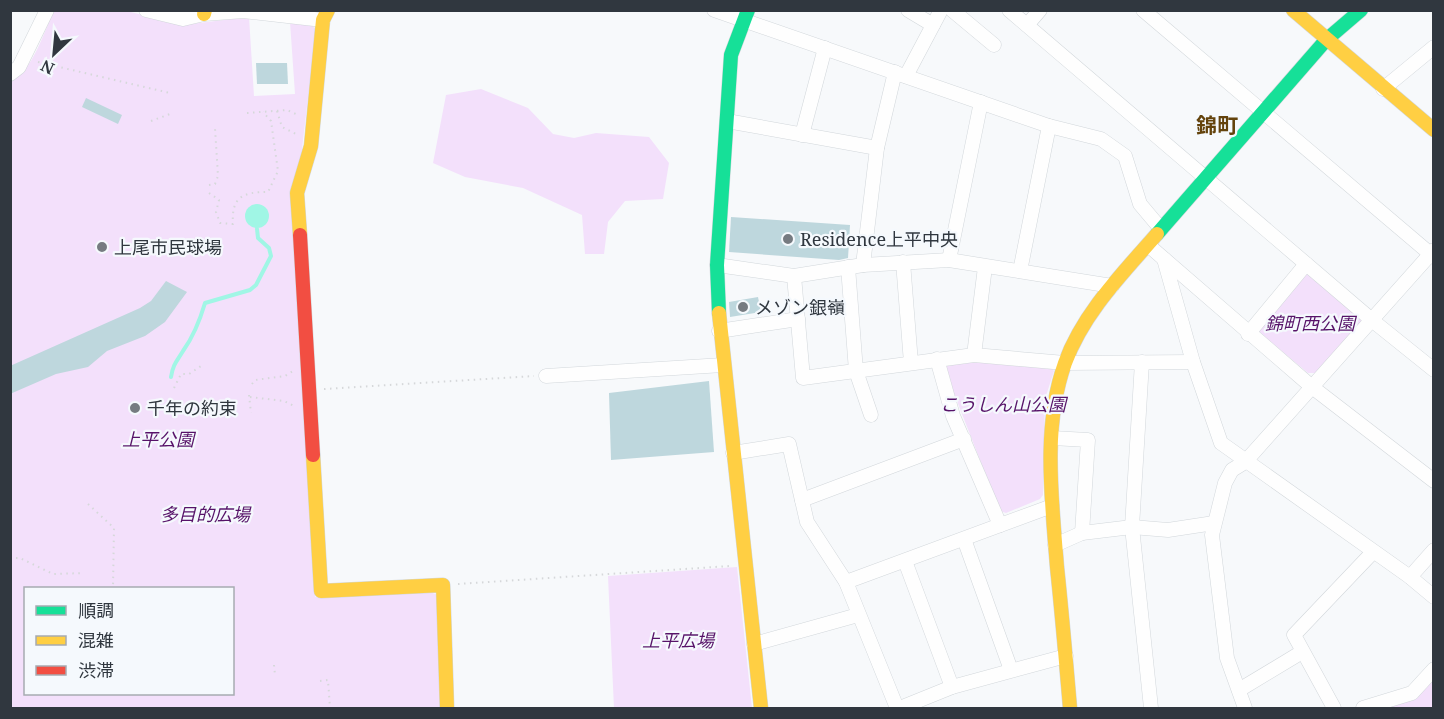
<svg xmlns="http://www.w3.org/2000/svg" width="1444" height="719" viewBox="0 0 1444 719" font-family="'Noto Serif','Noto Sans JP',serif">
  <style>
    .green { fill: #f3e0fb; fill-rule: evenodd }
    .water { fill: #a0f6e5 }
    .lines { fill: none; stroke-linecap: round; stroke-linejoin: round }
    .stream { stroke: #a0f6e5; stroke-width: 4 }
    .building { fill: #bed7dd }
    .street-casing { stroke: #d2d7db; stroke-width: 15 }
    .fast-casing { stroke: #d2d7db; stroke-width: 15 }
    .slow-casing { stroke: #d2d7db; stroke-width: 15 }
    .jam-casing { stroke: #d2d7db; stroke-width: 15 }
    .path { stroke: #d6d8da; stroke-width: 2; stroke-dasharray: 1.5 4.5; stroke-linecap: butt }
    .street { stroke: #fefefe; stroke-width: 14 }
    .fast { stroke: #16e098; stroke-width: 14 }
    .slow { stroke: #ffcf43; stroke-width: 14 }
    .jam { stroke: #f24e42; stroke-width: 14 }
    .poi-dot { fill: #767b81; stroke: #f5f9fd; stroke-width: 2 }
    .labels { text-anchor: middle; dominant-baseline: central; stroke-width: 4.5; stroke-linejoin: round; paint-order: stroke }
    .poi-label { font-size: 18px; fill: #30373f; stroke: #f5f9fd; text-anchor: start }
    .park-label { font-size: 18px; font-style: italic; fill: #571369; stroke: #f5f9fd }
    .quarter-label { font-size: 21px; font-weight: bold; fill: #64430c; stroke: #f5f9fd }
  </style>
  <rect width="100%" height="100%" fill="#f7f9fb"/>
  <g class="green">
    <path d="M123 10 182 25 249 17 254 96 295 94 290 22 311 24 316 30 300 166 315 597 429 591 437 595 442 708H11V81C33 71 44 31 54 11ZM26 588H232V694H26Z"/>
    <path d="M481 89 528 108 553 134 574 138 596 133 649 137 669 163 663 199 625 201 608 222 604 254H585L582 215 523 188 465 177 433 163 446 95Z"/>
    <path d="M1308 273 1362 316V322L1316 373H1308L1259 332 1258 326 1302 274Z"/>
    <path d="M975 359 1050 366 1054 371 1045 399 1043 495 1040 499 1006 513 1000 511 944 368 947 361Z"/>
    <path d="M737 567 752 708H614L608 576Z"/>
    <path d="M1433 676V708H1372Z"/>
  </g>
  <circle class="water" cx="257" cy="216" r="12"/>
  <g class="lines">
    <path class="stream" d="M171 377C173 364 177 361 183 351 193 337 200 320 205 303L250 290 256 285 271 256 269 248 258 238 257 229"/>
  </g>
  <g class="building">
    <path d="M256 63H287L288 84H257Z"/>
    <path d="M86 98 122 115 118 124 82 107Z"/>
    <path d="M731 217 850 225 848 258 839 260 729 252Z"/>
    <path d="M166 281 187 292 165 322 145 336 107 351 88 367 56 374 10 394V366L140 308 151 301Z"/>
    <path d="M758 297 761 312 730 317 729 302Z"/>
    <path d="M709 381 714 452 611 460 609 393Z"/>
  </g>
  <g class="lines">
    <defs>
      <g id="street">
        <path d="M146 10 183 19 204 14 243 11 323 20"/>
        <path d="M714 10 1049 126 1101 139 1125 156 1140 204 1161 229"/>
        <path d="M908 10 933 25"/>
        <path d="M952 10 994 45"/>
        <path d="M1009 10 1373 321 1434 370"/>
        <path d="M1143 10 1434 257"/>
        <path d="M1027 25 1040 10"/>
        <path d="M10 74 19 67 47 10"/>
        <path d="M906 76 941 10"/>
        <path d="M1383 89 1434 47"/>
        <path d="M727 121 877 148"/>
        <path d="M802 135 825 48"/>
        <path d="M1148 245 1312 387 1434 481"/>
        <path d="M1164 259 1193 362 1221 443 1410 577 1434 597"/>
        <path d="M949 260 981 102"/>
        <path d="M903 262 911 363"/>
        <path d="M717 265 794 276 863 265 949 260 1112 286"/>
        <path d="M863 265 877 148 895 72"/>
        <path d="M848 267 856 371 871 415"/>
        <path d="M1020 271 1049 126"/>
        <path d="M794 276 803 378 974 355 1065 363 1193 362"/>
        <path d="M719 331 798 319"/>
        <path d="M1248 334 1306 264"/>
        <path d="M974 355 985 267"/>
        <path d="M937 359 953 416 1000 525"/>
        <path d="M1142 362 1132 527 1151 708"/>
        <path d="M546 376 723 365"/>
        <path d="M1052 438 1088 440 1082 533"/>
        <path d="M733 453 789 444 807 522 846 582 897 708"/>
        <path d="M802 500 964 439"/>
        <path d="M964 539 1011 670"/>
        <path d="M1055 545 1082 533 1132 527 1168 530 1214 523"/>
        <path d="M905 561 952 687"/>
        <path d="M1410 577 1434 550"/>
        <path d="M846 582 1052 506"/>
        <path d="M754 644 858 615"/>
        <path d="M1239 690 1302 652"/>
        <path d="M900 708 952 687 1066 656"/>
        <path d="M1245 708 1227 658 1212 535 1225 483 1232 470 1245 462 1434 250"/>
        <path d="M1334 708 1294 635 1373 552"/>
        <path d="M1363 708 1412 693 1434 669"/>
      </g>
      <g id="fast">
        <path d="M1157 234 1326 40 1361 10"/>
        <path d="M719 313 717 265 731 55 748 10"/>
      </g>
      <g id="slow">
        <path d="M1293 10 1434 130"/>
        <path d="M204 14 205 10"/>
        <path d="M300 235 297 193 311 146 323 20 328 10"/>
        <path d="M719 313 761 708"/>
        <path d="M313 455 321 591 443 585 447 708"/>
        <path d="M1070 708C1066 661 1062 614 1057 567 1052 501 1042 427 1065 363 1083 313 1123 273 1157 234"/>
      </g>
      <path id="jam" d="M300 235 313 455"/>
    </defs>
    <use href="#street" class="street-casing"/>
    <use href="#fast" class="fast-casing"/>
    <use href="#slow" class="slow-casing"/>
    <use href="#jam" class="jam-casing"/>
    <g class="path">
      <path d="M38 62 170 93"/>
      <path d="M277 111 282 127 296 134"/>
      <path d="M247 113 287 110 298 115"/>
      <path d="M151 121 170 114"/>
      <path d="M209 185 215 184 218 176 215 128"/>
      <path d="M209 193 219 200 216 212 220 223 233 224C231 196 244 192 268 192L278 171 271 121 263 112"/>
      <path d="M252 384 255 380 285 376 293 371"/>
      <path d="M174 388 181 374H189L201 366"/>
      <path d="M324 389 534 376"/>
      <path d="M249 395 251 413"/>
      <path d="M250 397 284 401 296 407"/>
      <path d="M88 504 114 528 113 588"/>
      <path d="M10 558H20L53 574 84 573"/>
      <path d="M458 584 730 566"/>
      <path d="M274 665 275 675"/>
      <path d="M320 681 328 680 330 708"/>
    </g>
    <use href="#street" class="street"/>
    <use href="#fast" class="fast"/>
    <use href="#slow" class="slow"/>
    <use href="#jam" class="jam"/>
  </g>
  <g class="poi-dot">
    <circle cx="788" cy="239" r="6"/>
    <circle cx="102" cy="247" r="6"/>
    <circle cx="743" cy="307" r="6"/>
    <circle cx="135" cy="408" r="6"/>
  </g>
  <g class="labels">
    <g class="poi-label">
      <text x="800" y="239">Residence上平中央</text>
      <text x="114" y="247">上尾市民球場</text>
      <text x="755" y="307">メゾン銀嶺</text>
      <text x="147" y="408">千年の約束</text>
    </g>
    <g class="park-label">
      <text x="1310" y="323">錦町西公園</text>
      <text x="1003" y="404">こうしん山公園</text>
      <text x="158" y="439">上平公園</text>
      <text x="205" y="514">多目的広場</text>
      <text x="678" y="640">上平広場</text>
    </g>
    <g class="quarter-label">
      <text x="1217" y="125">錦町</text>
    </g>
  </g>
  <rect width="1444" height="719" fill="none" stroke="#30373f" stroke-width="24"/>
  <rect x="24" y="587" width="210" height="108" fill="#f5f9fd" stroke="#a6abb1" stroke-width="1.5"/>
  <rect x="36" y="606" width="30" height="9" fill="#16e098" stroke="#a6abb1" stroke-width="1.5"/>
  <text x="78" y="617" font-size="18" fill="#30373f">順調</text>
  <rect x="36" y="636" width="30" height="9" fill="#ffcf43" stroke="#a6abb1" stroke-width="1.5"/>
  <text x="78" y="647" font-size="18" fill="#30373f">混雑</text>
  <rect x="36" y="666" width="30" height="9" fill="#f24e42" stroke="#a6abb1" stroke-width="1.5"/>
  <text x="78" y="677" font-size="18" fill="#30373f">渋滞</text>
  <g transform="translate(54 54) rotate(206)" stroke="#f5f9fd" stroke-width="4.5" paint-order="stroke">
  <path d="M0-4.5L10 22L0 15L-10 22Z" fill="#30373f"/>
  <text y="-9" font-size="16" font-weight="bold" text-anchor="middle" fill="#30373f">N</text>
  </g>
</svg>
